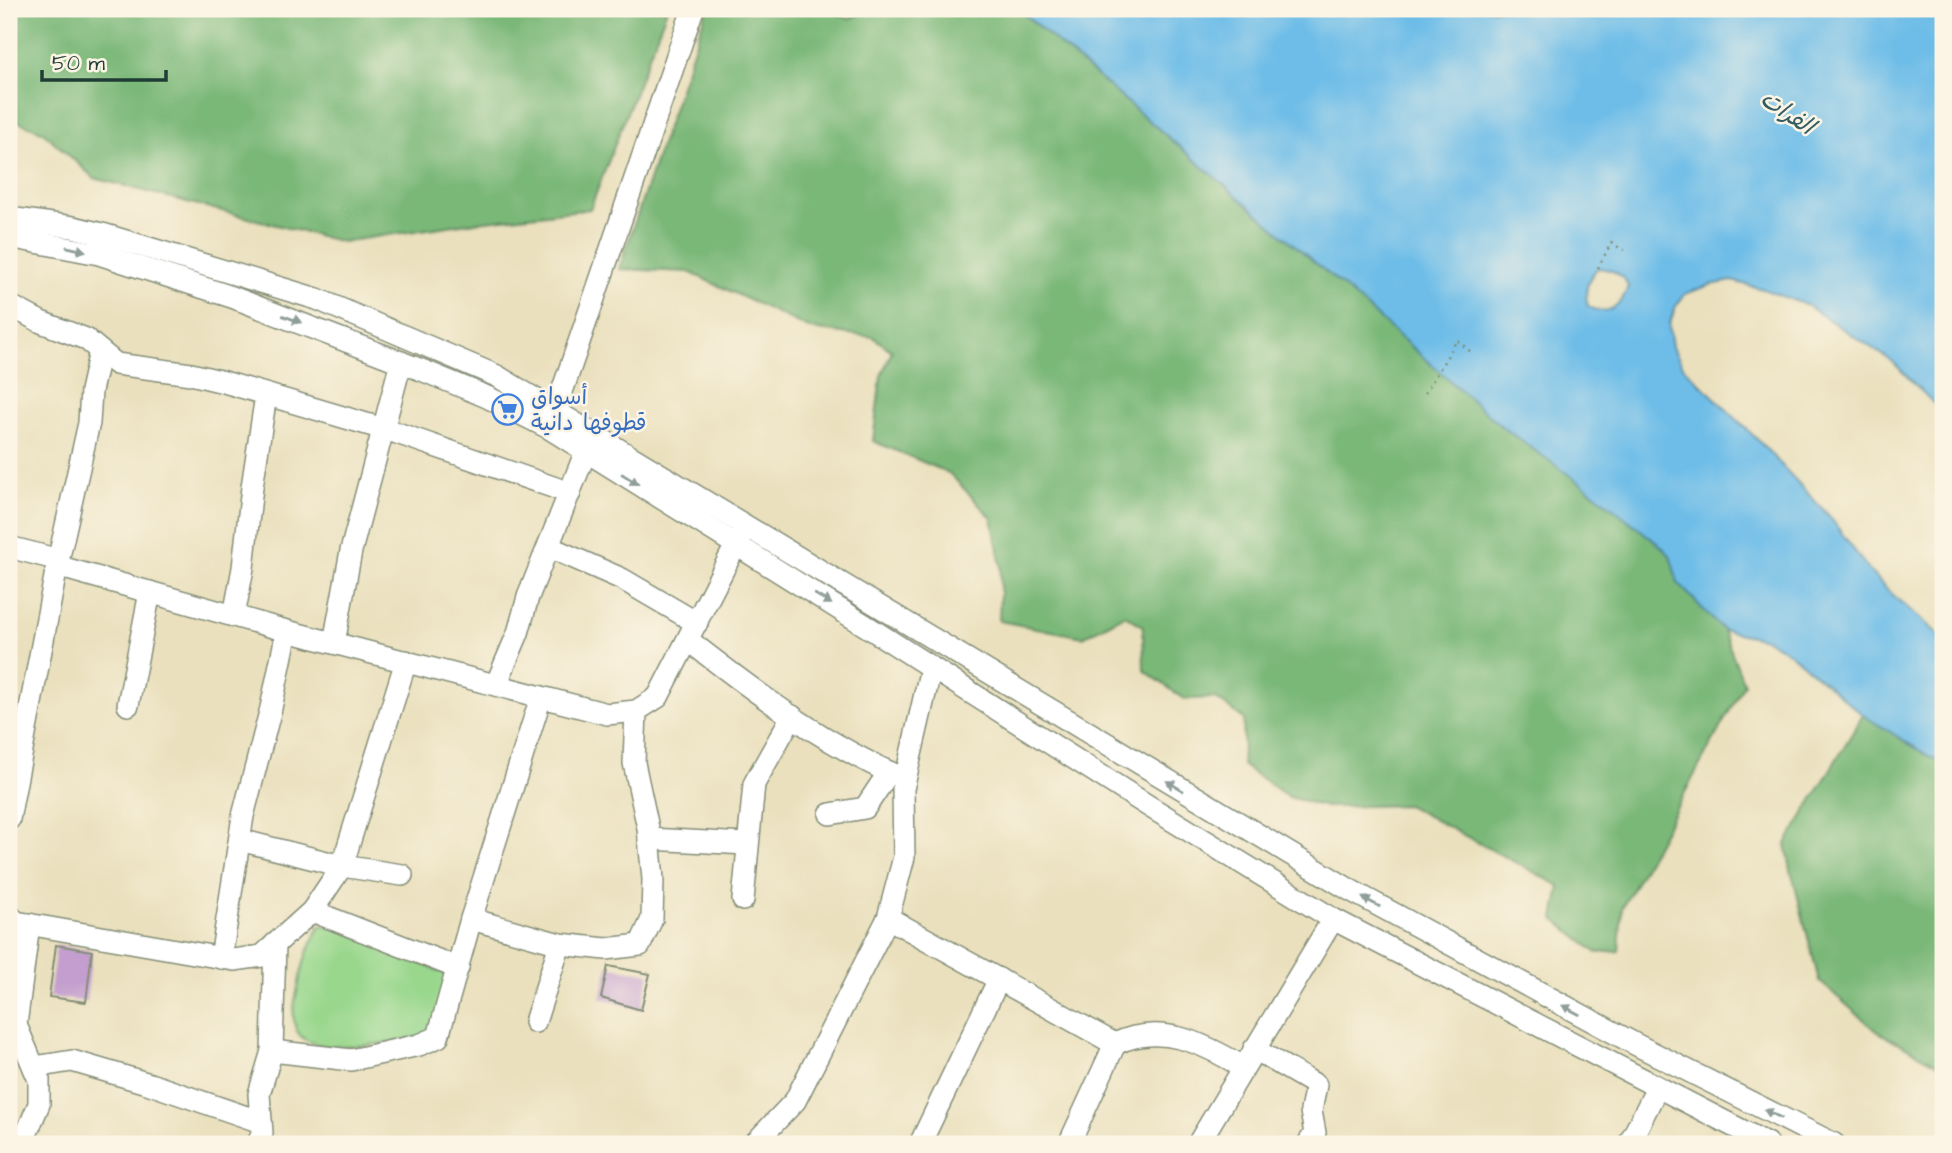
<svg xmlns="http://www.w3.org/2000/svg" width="1952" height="1153" viewBox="0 0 1952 1153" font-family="'Architects Daughter','Playpen Sans Arabic',sans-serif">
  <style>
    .green { fill: #98d78c; stroke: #5c8a60; stroke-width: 2 }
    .forest { fill: #7ab878; stroke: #4c7a56; stroke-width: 2 }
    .water { fill: #6ebde8; stroke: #467d8e; stroke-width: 2; fill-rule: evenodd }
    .building { fill: #c39ece }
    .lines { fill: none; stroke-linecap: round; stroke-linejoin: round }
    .minor-casing { stroke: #848e78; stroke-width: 24 }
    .path { stroke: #848e78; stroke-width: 2.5; stroke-dasharray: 2 5; stroke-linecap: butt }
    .minor { stroke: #fff; stroke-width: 21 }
    .oneway { fill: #8f9e9a }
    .labels { text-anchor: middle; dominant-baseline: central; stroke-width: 5; stroke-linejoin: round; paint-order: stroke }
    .shop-label { font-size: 23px; fill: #366cbe; stroke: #fcf5e5; text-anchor: start }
    .water-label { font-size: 24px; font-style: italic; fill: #335d61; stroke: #fcf5e5 }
  </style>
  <rect width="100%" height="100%" fill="#fcf5e5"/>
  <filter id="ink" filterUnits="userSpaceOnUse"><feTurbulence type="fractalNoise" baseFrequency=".0143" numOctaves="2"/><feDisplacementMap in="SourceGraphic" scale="14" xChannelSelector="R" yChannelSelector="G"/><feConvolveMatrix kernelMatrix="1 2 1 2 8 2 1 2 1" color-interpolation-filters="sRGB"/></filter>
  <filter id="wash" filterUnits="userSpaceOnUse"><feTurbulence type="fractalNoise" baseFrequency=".00686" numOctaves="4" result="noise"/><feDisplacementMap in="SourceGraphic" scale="28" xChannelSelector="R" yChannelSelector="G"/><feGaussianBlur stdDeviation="1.57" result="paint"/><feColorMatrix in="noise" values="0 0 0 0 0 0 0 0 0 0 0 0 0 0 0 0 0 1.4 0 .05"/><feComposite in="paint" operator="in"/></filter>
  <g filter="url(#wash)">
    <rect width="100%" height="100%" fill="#eae0bd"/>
    <path class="green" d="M330 925 444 973 450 978 431 1035C404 1040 317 1059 299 1034 291 1024 294 1004 297 992 303 964 306 951 320 926Z"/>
    <g class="forest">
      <path d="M9 9H667L590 209 468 223 342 242 94 178 42 131 9 118Z"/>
      <path d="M707 9H825L849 19 870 9H1018L1345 288 1501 426 1593 492 1662 547 1670 555 1678 583 1723 630 1744 684 1622 908 1619 951 1597 953 1554 919 1560 886 1407 805 1326 807 1289 797 1242 765 1244 719 1215 698 1184 699 1144 670 1143 626 1125 615 1083 637 999 621 1001 566 992 518 949 473 873 441 881 376 892 351 873 337 811 329 689 272 619 269Z"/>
      <path d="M1863 715 1932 758 1943 762V1067L1878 1032 1819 981 1791 870 1786 844Z"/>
    </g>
    <path class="water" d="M1018 9H1943V413L1892 361 1806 305 1763 289 1732 281 1710 285 1685 294 1676 306 1669 325 1672 347 1684 368 1757 439 1829 516 1871 573 1896 598 1943 638V762L1932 758 1863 715 1791 654 1766 639 1723 630 1678 583 1670 555 1662 547 1593 492 1501 426 1345 288ZM1598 268C1611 269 1623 274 1628 286 1622 306 1609 318 1588 306 1584 292 1587 278 1598 268Z"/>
    <g id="blocks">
      <g class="building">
        <path d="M56 945 92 951 86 1002 49 997Z"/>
        <path d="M608 966 650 974 641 1010 601 998Z"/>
      </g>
    </g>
  </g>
  <g filter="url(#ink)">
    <use href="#blocks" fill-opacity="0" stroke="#848e78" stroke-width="2"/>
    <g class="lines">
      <defs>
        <g id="minor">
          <path d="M9 218 73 227 106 235 317 299 497 376 1350 890 1635 1044 1834 1144"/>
          <path d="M9 237 99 254 232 297 424 371 487 397 549 428 871 629 1147 805 1333 919 1768 1144"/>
          <path d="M9 305 41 322 86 339 116 364 191 374 224 382 397 433 570 493"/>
          <path d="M552 421 693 9"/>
          <path d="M9 547 59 560"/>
          <path d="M549 547 622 579 697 623"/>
          <path d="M57 566 89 423 91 391 100 351"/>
          <path d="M234 616 243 568 252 487 266 395"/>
          <path d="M688 640C753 691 828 747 905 779"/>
          <path d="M334 643 351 551 401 362"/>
          <path d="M496 685 518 633 528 597 586 451"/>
          <path d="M128 705 150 592"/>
          <path d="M830 814 865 808 889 772"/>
          <path d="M9 819 57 566 287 631 607 714 636 711 658 697 741 535"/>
          <path d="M649 839 747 844"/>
          <path d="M240 840 342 866 402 875"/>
          <path d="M743 900 754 784 792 716"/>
          <path d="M312 911 458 968"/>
          <path d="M9 915 16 922 234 960 262 956 312 911 342 866 406 661"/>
          <path d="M888 918 1115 1044C1160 1022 1203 1043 1243 1067"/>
          <path d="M471 919 560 944 606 949 640 945 652 919 653 879 648 828 634 763 636 711"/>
          <path d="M221 958 243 816 271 708 287 631"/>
          <path d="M535 1022 560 944"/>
          <path d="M1254 1049 1316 1085 1311 1111 1315 1133 1308 1144"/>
          <path d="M272 1051 351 1060 419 1045 438 1037 471 919 541 697"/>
          <path d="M34 1067 72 1061 150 1084 261 1122"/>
          <path d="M22 1144 39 1104V1080L16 1025 29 924"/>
          <path d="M258 1144 262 1133 259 1094 272 1051 275 944"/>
          <path d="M754 1144 795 1101 888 918 904 857 903 789 931 668"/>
          <path d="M920 1144 999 979"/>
          <path d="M1069 1144 1115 1044"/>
          <path d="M1198 1144 1333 919"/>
          <path d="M1629 1144 1657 1088"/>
        </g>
      </defs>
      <use href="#minor" class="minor-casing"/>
      <g class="path">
        <path d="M1598 268 1611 243 1624 250"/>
        <path d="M1425 393 1457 340 1472 353"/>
      </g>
      <use href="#minor" class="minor"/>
    </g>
    <defs><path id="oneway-solid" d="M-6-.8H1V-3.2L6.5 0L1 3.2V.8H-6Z" transform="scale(1.75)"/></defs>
    <g class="oneway">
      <use href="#oneway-solid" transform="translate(76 249) rotate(13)"/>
      <use href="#oneway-solid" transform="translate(292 319) rotate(20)"/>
      <use href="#oneway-solid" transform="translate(630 479) rotate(32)"/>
      <use href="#oneway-solid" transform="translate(823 599) rotate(31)"/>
      <use href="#oneway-solid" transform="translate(1175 786) rotate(-149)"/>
      <use href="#oneway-solid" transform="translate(1371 902) rotate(-152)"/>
      <use href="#oneway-solid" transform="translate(1571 1010) rotate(-152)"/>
      <use href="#oneway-solid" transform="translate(1773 1114) rotate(-154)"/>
    </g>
  </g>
  <defs>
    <symbol id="supermarket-ring" viewBox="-11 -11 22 22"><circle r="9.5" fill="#fcf5e5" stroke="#3f7fe0" stroke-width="1.5"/><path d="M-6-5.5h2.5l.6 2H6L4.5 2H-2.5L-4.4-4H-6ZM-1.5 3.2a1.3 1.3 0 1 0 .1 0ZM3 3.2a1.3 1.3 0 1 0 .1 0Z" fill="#3f7fe0"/></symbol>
  </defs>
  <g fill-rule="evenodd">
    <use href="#supermarket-ring" x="490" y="392" width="35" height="35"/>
  </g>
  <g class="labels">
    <g class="shop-label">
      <text x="531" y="397">أسواق<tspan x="531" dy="26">قطوفها دانية</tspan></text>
    </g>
    <g class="water-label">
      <text transform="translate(1787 113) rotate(34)">الفرات</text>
    </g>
  </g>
  <rect width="1952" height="1153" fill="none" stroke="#fcf5e5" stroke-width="35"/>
  <path d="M42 70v10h124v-10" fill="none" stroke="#1f3d34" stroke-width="3.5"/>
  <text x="52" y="70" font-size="21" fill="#1f3d34" stroke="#fcf5e5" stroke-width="5" paint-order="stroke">50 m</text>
</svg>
